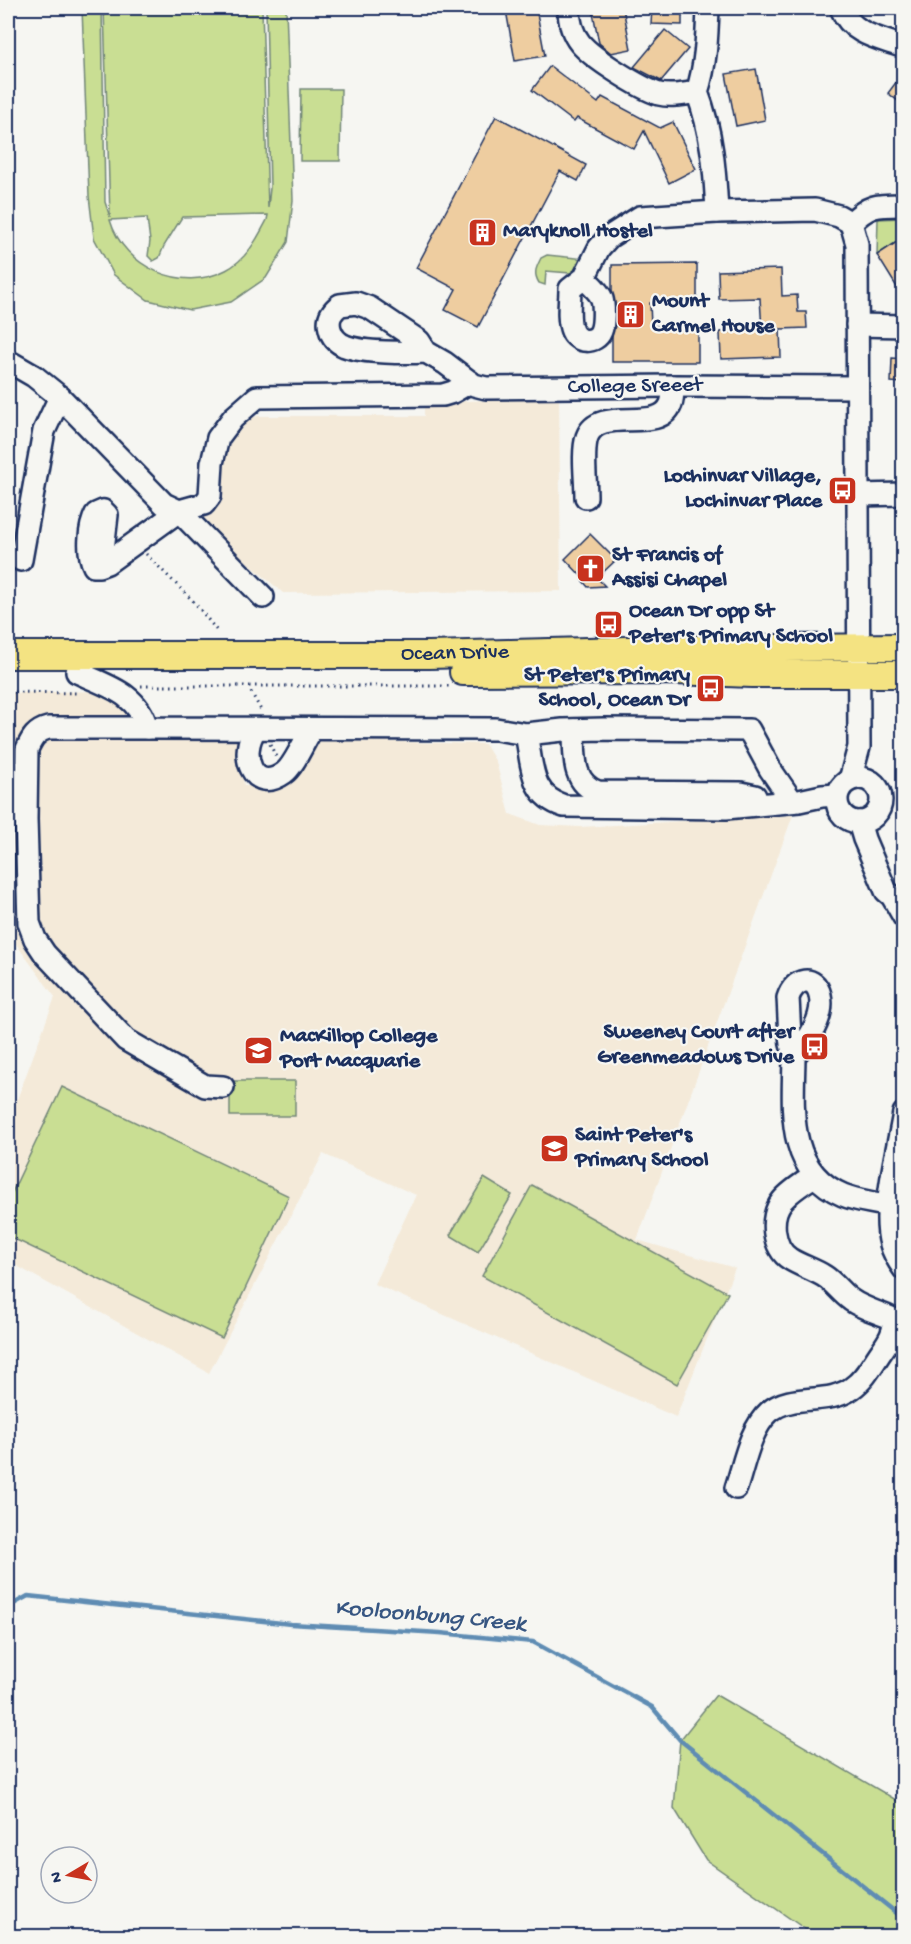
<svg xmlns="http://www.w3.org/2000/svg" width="911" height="1944" viewBox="0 0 911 1944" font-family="'Gochi Hand',sans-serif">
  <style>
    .built { fill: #f4ead9 }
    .green { fill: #c9de93; stroke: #728678; stroke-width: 1.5; fill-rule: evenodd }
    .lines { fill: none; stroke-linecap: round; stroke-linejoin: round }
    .stream { stroke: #5e8cb3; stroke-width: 4.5 }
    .building { fill: #eecda0; stroke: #1b2f5e; stroke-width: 1.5 }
    .minor-casing { stroke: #1b2f5e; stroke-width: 26 }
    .major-casing { stroke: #1b2f5e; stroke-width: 30 }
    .path { stroke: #1b2f5e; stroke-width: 3; stroke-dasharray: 1.5 4.5; stroke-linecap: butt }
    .minor { stroke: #f6f6f2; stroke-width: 21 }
    .major { stroke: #f4e382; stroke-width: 26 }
    .labels { text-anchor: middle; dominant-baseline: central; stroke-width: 4.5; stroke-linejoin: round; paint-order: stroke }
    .poi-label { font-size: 22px; font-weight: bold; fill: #1b2f5e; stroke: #f6f6f2; text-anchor: start }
    .street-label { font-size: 22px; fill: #1b2f5e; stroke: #f6f6f2 }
    .water-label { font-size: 24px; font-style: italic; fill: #375682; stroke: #f6f6f2 }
  </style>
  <rect width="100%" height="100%" fill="#f6f6f2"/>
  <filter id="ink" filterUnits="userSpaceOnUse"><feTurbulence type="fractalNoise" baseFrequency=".0167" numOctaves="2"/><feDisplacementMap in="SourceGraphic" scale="12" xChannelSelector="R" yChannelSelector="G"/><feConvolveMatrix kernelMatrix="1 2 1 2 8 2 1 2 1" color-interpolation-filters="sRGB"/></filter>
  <g filter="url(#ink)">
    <g class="built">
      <path d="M559 397 561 591 283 593 196 518 217 462 238 420 259 416H424V403Z"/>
      <path d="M102 691 136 717 238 737 244 786 287 787 311 740 485 744 496 762 510 814 540 825 580 827 793 815 637 1240 735 1268 676 1417 374 1284 416 1195 323 1154 209 1373 8 1261V1124L55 997 8 933V693Z"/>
    </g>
    <g class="green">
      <path d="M82 8H102L105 202 110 217 104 8H262L268 208 270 188 266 8H286L293 200 288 242 266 278 231 302 190 310 148 300 114 275 94 238 89 196ZM268 215 267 220C257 239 247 259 226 270 182 293 124 268 110 220L147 218 150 241 148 256 153 261 159 258 164 246 182 217Z"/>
      <path d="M301 89H341L340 161H300Z"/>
      <path d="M903 218V238L877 255 878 219Z"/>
      <path d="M547 255 587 259 569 286 570 273 546 271 545 285 539 283C533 273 536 268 541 258Z"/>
      <rect x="230" y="1081" width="65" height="35"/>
      <path d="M62 1087 289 1196 222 1338 8 1236V1201Z"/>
      <path d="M484 1178 512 1195 478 1252 450 1235Z"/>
      <path d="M532 1185 728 1293 677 1384 482 1276Z"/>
      <path d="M716 1695 903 1804V1936H815L706 1860 674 1808 680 1740Z"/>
    </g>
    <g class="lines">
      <path class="stream" d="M8 1607 28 1596 291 1624 440 1633 533 1642 652 1707 680 1740 904 1919"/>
    </g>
    <g class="building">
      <path d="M517 8H536L545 56 515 61 506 10Z"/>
      <path d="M592 8H623L631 49 611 53 599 43Z"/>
      <path d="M652 8H682V25L651 24Z"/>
      <path d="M665 30 688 49 661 81 634 67Z"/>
      <path d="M550 66 598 103 602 97 660 128 673 122 696 169 669 183 644 131 634 149 577 118 574 122 532 90Z"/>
      <path d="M756 69 765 120 736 126 726 74Z"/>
      <path d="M903 73V105L888 93Z"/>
      <path d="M496 116 586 165 578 181 560 171 478 327 445 310 456 289 416 268Z"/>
      <path d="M903 238V297L877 255Z"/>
      <path d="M697 264V303H650L651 326H698V362H612V337L616 310 612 290V265Z"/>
      <path d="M781 269 782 296 797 295 798 312H806L807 328 780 329 781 357 721 359 720 332 762 330 760 298 719 299 718 271Z"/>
      <path d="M892 358 903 359V383L891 382Z"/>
      <path d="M590 534 616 560 597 578 605 586 588 587 582 580 584 579 565 559Z"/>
    </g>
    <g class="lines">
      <defs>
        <g id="minor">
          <path d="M569 8C569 20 572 33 580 43 592 58 640 88 659 94 671 97 685 94 697 92"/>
          <path d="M708 8C707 36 706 65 697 92 712 131 715 171 717 212L815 210 839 216 851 223 857 244 859 747 850 780"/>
          <path d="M841 8C852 35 879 38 904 47"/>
          <path d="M851 223C869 204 878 205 904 205"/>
          <path d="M584 278C590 284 599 291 602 299 604 306 604 324 601 331 596 344 577 343 572 331 567 319 570 301 570 289L584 278 599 248 609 237 640 217 717 212"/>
          <path d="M857 325 904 326"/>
          <path d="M426 352C406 353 364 353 345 346 338 343 332 337 330 329 327 318 332 311 340 305L356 303 370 308 419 341 426 352 445 363 474 385 486 388 673 386 856 387"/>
          <path d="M8 361 34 376 60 397 164 504 179 511 263 597"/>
          <path d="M857 495 904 494"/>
          <path d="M586 497C586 481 582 452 587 437 599 404 659 435 671 404 673 399 673 391 673 386"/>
          <path d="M114 557H109L103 550 107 515 103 511 96 514C89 527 87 553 94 566H99L107 563 179 511 204 504 210 496 212 463 218 438 233 418 257 397 443 395 453 392 470 382"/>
          <path d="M21 560 44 431 60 397"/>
          <path d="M77 672C107 686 138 693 147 728L496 729 526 734 563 730 604 729 749 730 770 769 792 801"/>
          <path d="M147 728H48C36 731 32 738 27 749L26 819 29 923 35 939 45 954 126 1040 205 1086 223 1087"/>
          <path d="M256 729C238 752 252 796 284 773 294 766 304 741 312 729"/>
          <path d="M574 730C575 754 571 783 598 792L741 793 755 796"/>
          <path d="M526 734C533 765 529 795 564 806L726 808 799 801 822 796 837 795"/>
          <circle cx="859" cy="800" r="22"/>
          <path d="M859 822 864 839 886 891 892 896 904 917"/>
          <path d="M794 1056C808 1041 825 1017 820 995 815 974 794 978 788 998 789 1013 789 1029 791 1044 792 1048 794 1053 794 1058 793 1109 786 1171 843 1195 857 1201 874 1202 888 1206"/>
          <path d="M904 1113C898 1149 881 1210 891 1244 893 1252 899 1262 904 1269"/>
          <path d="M736 1488C744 1464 750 1429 769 1412 792 1392 828 1406 852 1388 865 1379 872 1365 881 1352 888 1342 896 1331 893 1319 879 1312 863 1309 851 1300 841 1293 834 1282 824 1276 813 1269 801 1266 790 1259 773 1249 769 1217 782 1201 790 1191 803 1183 814 1176"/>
        </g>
        <g id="major">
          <path id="s1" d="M8 655H429L666 649 904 647"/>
          <path d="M463 672 674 671 752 674H904"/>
        </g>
      </defs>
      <use href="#minor" class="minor-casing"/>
      <use href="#major" class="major-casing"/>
      <g class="path">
        <path d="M146 554 195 603 217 631"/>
        <path d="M141 686H450"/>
        <path d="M8 692 79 693"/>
        <path d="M251 692 262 712"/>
        <path d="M8 729 19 728"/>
        <path d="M270 744 276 757"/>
      </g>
      <use href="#minor" class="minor"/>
      <use href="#major" class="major"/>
    </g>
  </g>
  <defs>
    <symbol id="building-square" viewBox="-11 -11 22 22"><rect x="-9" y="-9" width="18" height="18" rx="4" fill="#c8321e" stroke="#f6f6f2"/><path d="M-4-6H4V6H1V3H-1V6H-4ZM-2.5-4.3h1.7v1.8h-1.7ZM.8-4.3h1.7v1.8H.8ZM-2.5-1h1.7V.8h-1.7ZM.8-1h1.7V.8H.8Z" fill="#fff"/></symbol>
    <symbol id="bus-square" viewBox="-11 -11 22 22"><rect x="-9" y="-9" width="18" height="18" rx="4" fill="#c8321e" stroke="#f6f6f2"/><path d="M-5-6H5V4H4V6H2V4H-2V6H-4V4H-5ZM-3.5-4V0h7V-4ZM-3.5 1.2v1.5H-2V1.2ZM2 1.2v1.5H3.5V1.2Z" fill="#fff"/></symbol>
    <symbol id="church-square" viewBox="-11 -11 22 22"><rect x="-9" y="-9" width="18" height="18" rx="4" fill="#c8321e" stroke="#f6f6f2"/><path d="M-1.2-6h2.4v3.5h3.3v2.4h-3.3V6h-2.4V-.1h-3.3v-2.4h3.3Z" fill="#fff"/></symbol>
    <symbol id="school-square" viewBox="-11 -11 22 22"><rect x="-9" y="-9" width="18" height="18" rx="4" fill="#c8321e" stroke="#f6f6f2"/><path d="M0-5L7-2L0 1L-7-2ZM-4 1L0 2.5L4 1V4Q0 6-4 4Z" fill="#fff"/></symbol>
  </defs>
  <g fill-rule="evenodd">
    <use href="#building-square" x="466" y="216" width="33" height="33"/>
    <use href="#building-square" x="614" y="298" width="33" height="33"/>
    <use href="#bus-square" x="826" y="474" width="33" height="33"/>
    <use href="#church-square" x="574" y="552" width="33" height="33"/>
    <use href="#bus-square" x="592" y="608" width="33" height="33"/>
    <use href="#bus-square" x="694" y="672" width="33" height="33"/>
    <use href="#bus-square" x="798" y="1030" width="33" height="33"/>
    <use href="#school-square" x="242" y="1034" width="33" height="33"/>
    <use href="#school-square" x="538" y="1132" width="33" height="33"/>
  </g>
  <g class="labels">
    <g class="poi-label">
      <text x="503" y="232">Maryknoll Hostel</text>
      <text x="652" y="302">Mount<tspan x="652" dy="25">Carmel House</tspan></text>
      <text x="822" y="477" text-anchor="end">Lochinvar Village,<tspan x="822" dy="25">Lochinvar Place</tspan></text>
      <text x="612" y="556">St Francis of<tspan x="612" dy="25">Assisi Chapel</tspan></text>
      <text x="629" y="612">Ocean Dr opp St<tspan x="629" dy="25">Peter's Primary School</tspan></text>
      <text x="690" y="676" text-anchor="end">St Peter's Primary<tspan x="690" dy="25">School, Ocean Dr</tspan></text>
      <text x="794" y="1033" text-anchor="end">Sweeney Court after<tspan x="794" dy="25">Greenmeadows Drive</tspan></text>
      <text x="280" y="1037">MacKillop College<tspan x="280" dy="25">Port Macquarie</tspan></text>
      <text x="575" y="1136">Saint Peter's<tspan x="575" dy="25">Primary School</tspan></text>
    </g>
    <g class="street-label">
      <text transform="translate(635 387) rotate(-1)">College Sreeet</text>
      <text stroke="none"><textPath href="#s1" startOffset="447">Ocean Drive</textPath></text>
    </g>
    <g class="water-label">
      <text transform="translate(430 1617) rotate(5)">Kooloonbung Creek</text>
    </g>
  </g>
  <rect width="911" height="1944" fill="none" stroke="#f6f6f2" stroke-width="30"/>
  <rect x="15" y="15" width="881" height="1914" fill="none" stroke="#1b2f5e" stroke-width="2" filter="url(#ink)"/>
  <g transform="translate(69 1875) rotate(260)"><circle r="28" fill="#f6f6f2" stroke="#9ea6b7" stroke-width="1.5"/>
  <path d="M0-4.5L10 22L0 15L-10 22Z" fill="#c8321e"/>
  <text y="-9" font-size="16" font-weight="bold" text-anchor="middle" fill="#1b2f5e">N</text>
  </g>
</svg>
